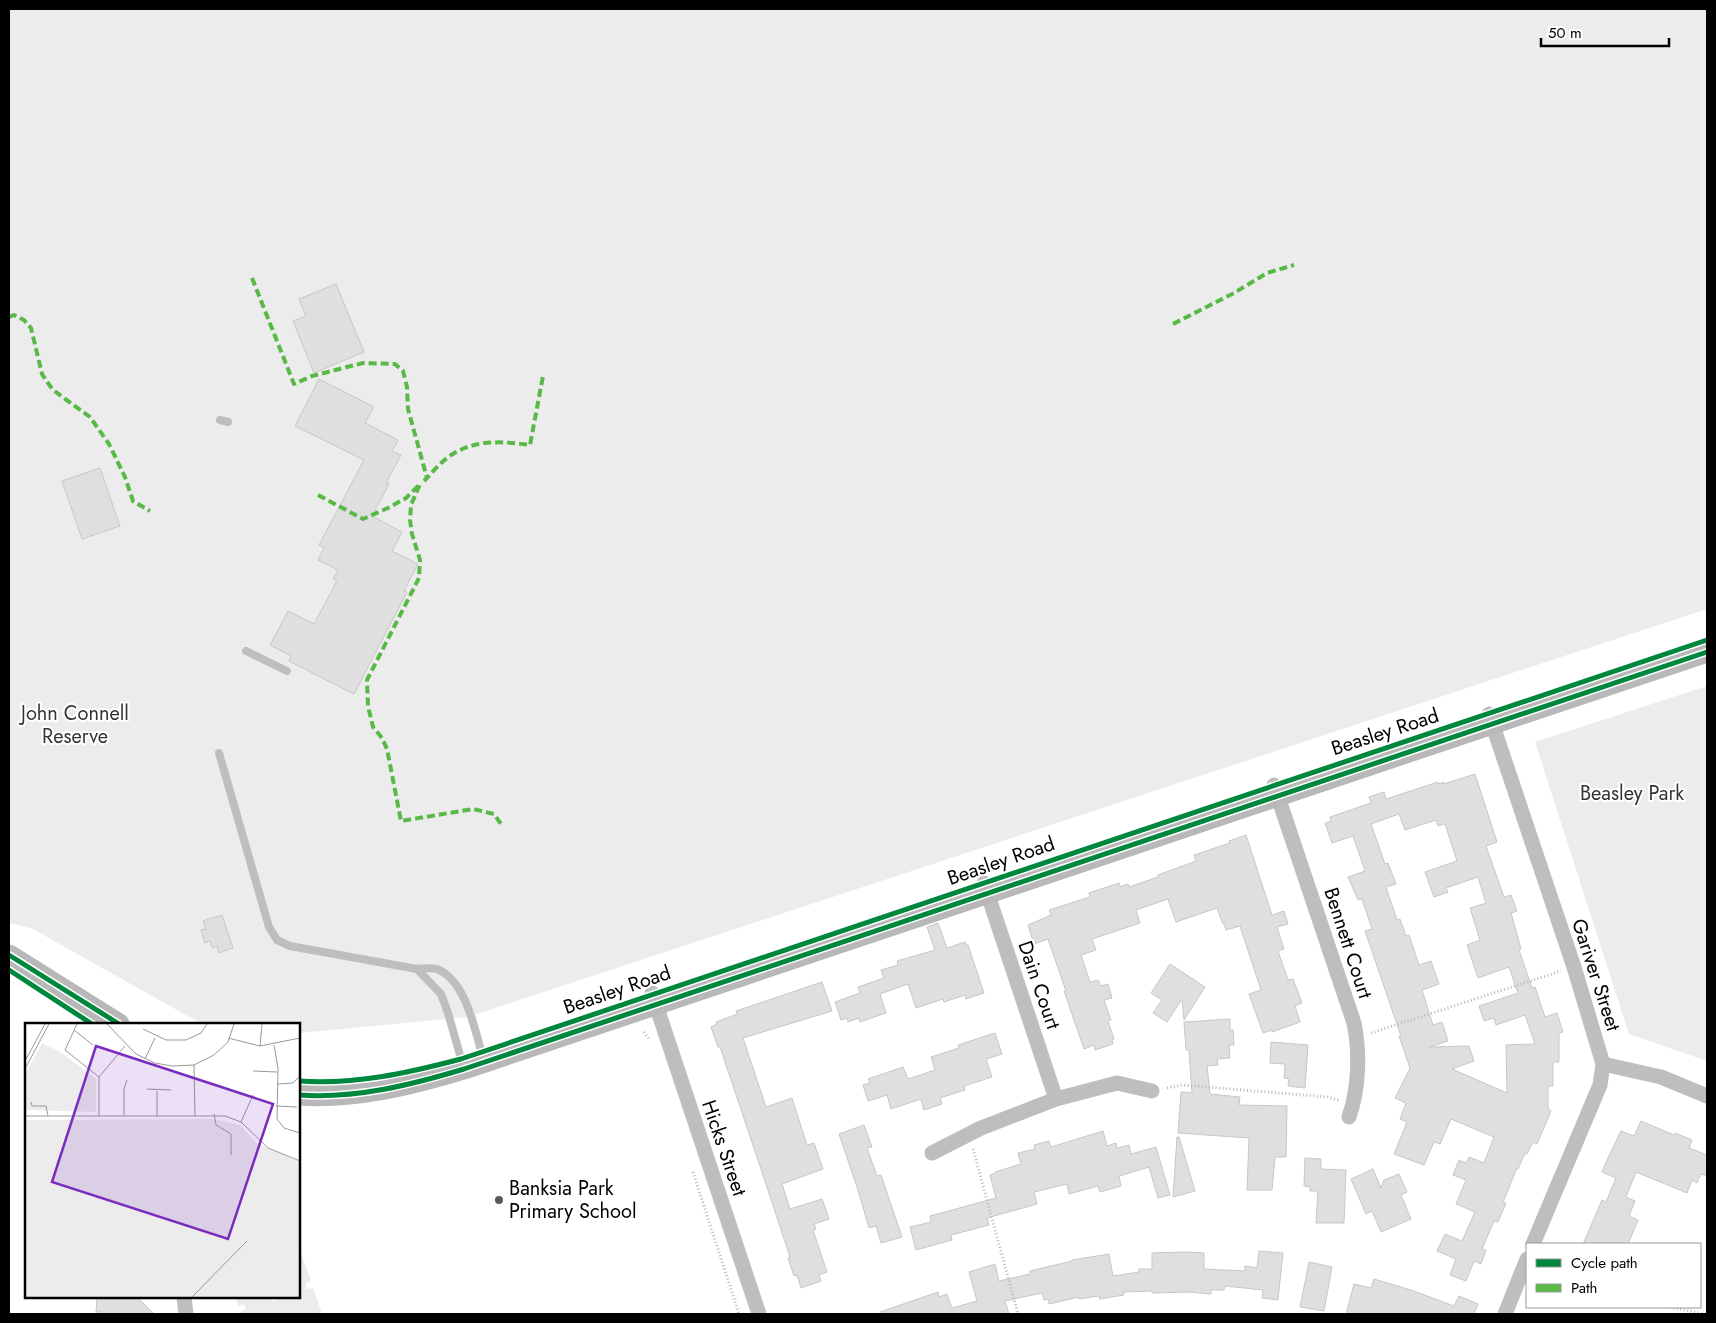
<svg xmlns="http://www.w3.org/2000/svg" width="1716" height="1323" viewBox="0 0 1716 1323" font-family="Jost,sans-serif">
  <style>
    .green { fill: #ececec }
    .building { fill: #dfdfdf; stroke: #c7c7c7; fill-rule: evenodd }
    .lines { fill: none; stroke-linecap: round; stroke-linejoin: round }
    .path { stroke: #b9b9b9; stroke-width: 3; stroke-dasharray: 1 2.5; stroke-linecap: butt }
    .service { stroke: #bebebe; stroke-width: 8 }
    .minor { stroke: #bebebe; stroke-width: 15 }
    .secondary { stroke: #b8b8b8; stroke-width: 21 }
    .quiet { stroke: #58b947; stroke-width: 4; stroke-dasharray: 8 4; stroke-linecap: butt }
    .cycleway-casing { stroke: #fff; stroke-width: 8 }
    .cycleway { stroke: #00873e; stroke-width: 5 }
    .poi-dot { fill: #595959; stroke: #fff; stroke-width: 2 }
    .labels { text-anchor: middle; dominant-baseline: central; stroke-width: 4; stroke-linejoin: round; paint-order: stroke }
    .park-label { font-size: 20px; fill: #333; stroke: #fff }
    .street-label { font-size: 20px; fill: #000; stroke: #fff }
    .poi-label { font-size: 20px; fill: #000; stroke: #fff; text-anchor: start }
    .inset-road { fill: none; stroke: #999; stroke-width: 1 }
    .view { fill: #7b2cbf; fill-opacity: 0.15; stroke: #7b2cbf; stroke-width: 2.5 }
    .inset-edge { fill: none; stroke: #000; stroke-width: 2.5 }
  </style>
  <rect width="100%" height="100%" fill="#fff"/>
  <g class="green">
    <path d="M9 9H1707V609L468 1017 299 1033V1024H202L31 928 9 923Z"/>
    <path d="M1707 686V1061L1629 1034 1535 742Z"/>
    <path d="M299 1247 311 1281 305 1284 307 1289 313 1288 322 1314H241L240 1312 246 1309 244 1304 238 1306 235 1297H271L273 1301 280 1298V1297H299Z"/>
  </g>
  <g class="building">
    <path d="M336 284 364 352 314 373 293 321 306 316 299 299Z"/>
    <path d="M319 379 374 407 365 423 398 440 392 451 401 455 386 483 389 484 372 516 402 532 392 551 418 564 404 591 407 592 354 694 289 661 291 656 270 645 288 611 314 624 337 581 333 579 338 570 318 560 324 548 319 545 364 460 295 426Z"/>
    <path d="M100 468 120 526 82 539 62 481Z"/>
    <path d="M1475 774 1497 842 1486 846 1504 897 1511 895 1517 911 1511 913 1521 949 1519 950 1532 988 1535 987 1545 1017 1557 1013 1563 1032 1559 1033V1062H1553V1086H1548V1109L1551 1111 1537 1144 1533 1142 1527 1154 1525 1153 1518 1169 1517 1168 1503 1202 1506 1203 1498 1222 1494 1221 1482 1249 1486 1250 1481 1264 1474 1261 1466 1281 1450 1275 1456 1259 1437 1251 1445 1234 1462 1241 1475 1212 1456 1204 1466 1180 1453 1175 1459 1160 1466 1163 1469 1157 1484 1163 1494 1137 1451 1119 1440 1144 1434 1142 1424 1165 1394 1154 1407 1122 1400 1119 1406 1103 1395 1098 1410 1068 1399 1036H1401L1365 931 1372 929 1362 899 1358 900 1348 877 1365 871 1353 836 1332 843 1325 823 1331 821 1330 817 1371 803 1369 797 1384 792 1386 799 1438 782V784L1444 782V784ZM1399 814 1405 830 1436 820 1438 826 1445 824 1457 861 1425 872 1434 897 1448 892 1446 888 1478 877 1486 903 1470 908 1480 940 1467 945 1478 978 1509 967 1518 993 1479 1006 1484 1021 1494 1018 1496 1025 1525 1015 1535 1044 1506 1045 1507 1093 1452 1069 1474 1061 1469 1046 1429 1047 1448 1041 1442 1022 1433 1025 1422 990 1439 984 1431 961 1419 965 1409 935 1406 936 1400 919 1397 920 1386 887 1396 884 1388 863 1385 864 1371 824Z"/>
    <path d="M1246 835 1272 915 1284 911 1288 924 1277 927 1284 949 1278 951 1288 980 1293 979 1302 1003 1295 1006 1300 1022 1272 1032V1030L1263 1033 1249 994 1261 990 1240 926 1226 930 1224 924H1223L1217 908 1176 922 1168 899 1136 910 1140 923 1092 939 1096 950 1081 955 1090 982 1098 980 1101 986 1108 984 1112 998 1104 1000 1111 1020 1108 1021 1114 1039 1112 1040 1113 1044 1095 1050 1094 1045 1084 1049 1064 991H1066L1048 939 1034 944 1028 925 1051 915 1049 910 1090 897 1089 893 1119 883 1120 887 1128 884 1129 887 1158 877V875L1196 861 1194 855 1230 843 1229 841Z"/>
    <path d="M222 915 233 948 219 953 217 946 212 948 210 941 205 943 201 930 206 929 203 921Z"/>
    <path d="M938 923 947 948 965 942 966 945H968L984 993 966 999 965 995 944 1002 943 999 916 1008 908 984 880 994 886 1013 860 1022 859 1018 848 1022 847 1018 841 1020 835 1002 860 993 858 987 884 978 881 970 898 965 897 961 935 950 927 927Z"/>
    <path d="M1170 964 1205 987 1184 1020 1182 999 1167 1022 1153 1013 1162 1000 1151 993Z"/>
    <path d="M822 982 832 1011 743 1038 766 1107 792 1098 807 1145 814 1143 823 1169 782 1184 790 1209 822 1199 829 1219 814 1224 816 1229 813 1230 827 1272 819 1275 821 1281 801 1288 797 1275 794 1276 788 1258 790 1257 761 1169 720 1047H718L711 1027 717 1024 716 1022 737 1014 736 1011Z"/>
    <path d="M1230 1019V1030H1233L1234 1045H1229L1230 1058 1217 1059 1218 1065 1207 1066 1210 1094 1240 1097 1239 1105 1287 1106 1286 1157H1275L1272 1190H1247L1249 1138 1178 1133 1181 1092 1192 1093 1189 1050H1186L1184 1022Z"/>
    <path d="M995 1033 1002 1054 986 1059 992 1077 964 1086 965 1090 940 1098 942 1104 924 1110 921 1099 891 1109 887 1095 868 1101 863 1085 870 1083 868 1079 903 1067 908 1079 935 1070 931 1057 959 1048 958 1045Z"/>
    <path d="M1271 1042 1308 1045 1305 1088 1288 1086 1289 1079 1284 1078 1285 1064 1270 1063Z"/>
    <path d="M1641 1121 1674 1135 1675 1133 1692 1140 1689 1148 1707 1155V1176L1701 1174 1697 1183 1692 1180 1687 1193 1636 1172 1626 1197 1635 1201 1629 1216 1638 1220 1628 1244H1583L1602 1200 1606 1202 1616 1178 1602 1172 1608 1158 1621 1131 1634 1136Z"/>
    <path d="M864 1125 872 1147 867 1148 877 1176 881 1175 902 1237 881 1243 876 1226 869 1228 858 1190 839 1134Z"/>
    <path d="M1103 1131 1107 1146 1116 1143 1117 1148 1129 1145 1131 1154 1156 1147 1170 1195 1158 1198 1149 1167 1119 1176 1121 1186 1100 1192 1098 1186 1069 1194 1067 1184 1034 1192 1037 1204 987 1218 989 1225 951 1235 952 1240 916 1250 910 1227 931 1222 930 1216 996 1198 990 1175 995 1173V1172L1021 1164 1018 1153 1035 1149 1034 1145 1049 1141 1051 1147Z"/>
    <path d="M1177 1137H1179L1195 1191 1173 1197Z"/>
    <path d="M1305 1158 1321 1159V1169L1346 1170 1344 1223H1316L1318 1191H1310V1187L1304 1186Z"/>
    <path d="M1373 1169 1381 1188 1384 1180 1399 1174 1407 1192 1401 1195 1411 1219 1381 1232 1372 1211 1366 1214 1351 1179Z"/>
    <path d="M1259 1251 1283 1253 1278 1300 1262 1298 1263 1290 1225 1286 1224 1290H1211V1294L1189 1292 1152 1293V1291L1123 1292 1124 1295 1100 1299 1099 1296 1079 1299V1297L1049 1304 1048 1299 1044 1300 1042 1293 1005 1301 1009 1314H880V1312L938 1292 939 1297 947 1294 952 1308 977 1301 969 1272 995 1264 999 1281 1030 1274V1271L1072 1261V1260L1109 1254 1113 1276 1139 1272V1269H1152V1253L1184 1252 1204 1253V1269L1245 1271V1266L1257 1268Z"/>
    <path d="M1309 1262 1332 1267 1324 1311 1300 1307Z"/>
    <path d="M1374 1279 1411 1290 1454 1306 1459 1296 1478 1304 1474 1314H1346L1354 1284 1371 1288Z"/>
    <path d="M97 1297H137L154 1314H103V1312H96Z"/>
  </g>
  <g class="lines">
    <g class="path">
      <path d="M644 1032 650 1040"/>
      <path d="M1371 1033 1561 971"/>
      <path d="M1167 1088 1182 1085 1328 1097 1340 1101"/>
      <path d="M973 1149 1018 1314"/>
      <path d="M693 1172 739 1314"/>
      <path d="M1670 1307 1703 1314"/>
    </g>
    <g class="service">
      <path d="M220 420 228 422"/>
      <path d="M246 651 287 671"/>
      <path d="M219 753 269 927 277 940 290 946 417 969C423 969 431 967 437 969 467 981 475 1032 484 1061"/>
      <path d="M417 969 441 994 448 1013 464 1069"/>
    </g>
    <g class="minor">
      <path d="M1489 714 1574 967 1603 1064 1600 1085 1533 1244"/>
      <path d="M1274 785 1354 1023C1360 1053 1359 1088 1349 1117"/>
      <path d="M984 883 1056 1099"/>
      <path d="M652 993 759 1314"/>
      <path d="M1603 1064 1661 1077 1707 1096"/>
      <path d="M932 1153 981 1128 1056 1099 1117 1083 1152 1091"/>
      <path d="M184 1297 186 1314"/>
      <path d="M1505 1314 1527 1259"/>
    </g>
    <g class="secondary">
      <path d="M9 955 119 1024"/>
      <path d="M299 1095C355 1099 411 1085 464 1069L1707 652"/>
    </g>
    <g class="quiet">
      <path d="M252 278 294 384 312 376 363 363 395 364 403 371 407 387 408 409 427 478"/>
      <path d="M9 317 14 315 24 320 31 328 42 374 48 383 53 390 90 417 109 444 125 477 133 501 150 511"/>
      <path d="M1173 324 1234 293 1267 273 1294 265"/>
      <path d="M424 481C431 474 438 465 447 458 472 439 501 441 530 445L543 376"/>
      <path d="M318 495 363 519 388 508 406 498 420 484 411 505 410 520 412 534 420 560 419 578 367 680 368 706 373 727 382 738 387 749 401 821 473 809 494 814 501 824"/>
    </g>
    <defs>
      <g id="cycleway">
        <path d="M9 955 119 1024"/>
        <path d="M9 970 92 1024"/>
        <path d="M299 1081C354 1085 408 1073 461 1059L1707 640"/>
        <path d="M299 1095C355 1099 411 1085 464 1069L1707 652"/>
      </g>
    </defs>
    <use href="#cycleway" class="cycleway-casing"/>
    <use href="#cycleway" class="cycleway"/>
  </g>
  <circle class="poi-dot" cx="499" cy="1200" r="5"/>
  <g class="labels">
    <g class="park-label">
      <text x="75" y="713">John Connell<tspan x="75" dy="23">Reserve</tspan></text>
      <text x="1632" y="793">Beasley Park</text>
    </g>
    <g class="street-label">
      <text transform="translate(1385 732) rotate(-18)">Beasley Road</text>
      <text transform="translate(1001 861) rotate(-19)">Beasley Road</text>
      <text transform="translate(1348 943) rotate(72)">Bennett Court</text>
      <text transform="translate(1596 975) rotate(72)">Gariver Street</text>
      <text transform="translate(1039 985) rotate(71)">Dain Court</text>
      <text transform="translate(617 990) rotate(-19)">Beasley Road</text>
      <text transform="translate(724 1148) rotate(71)">Hicks Street</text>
    </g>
    <g class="poi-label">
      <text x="509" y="1188">Banksia Park<tspan x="509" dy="23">Primary School</tspan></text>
    </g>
  </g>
  <g transform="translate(25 1023)">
    <rect width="275" height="275" fill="#fff"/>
    <path d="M17 20 37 30 71 56V89L0 87V52ZM189 96 215 102 231 120 275 139V274H0V97Z" fill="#ececec"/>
    <path class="inset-road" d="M52 1 40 27 74 54M82 1 111 31 130 40 147 43 169 42 189 32 203 19 209 1M118 6 141 17H161L176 10 182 1M49 7 68 22M203 15 235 23 275 15M249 22 253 45 252 96 259 105 275 110M235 23 237 1M120 36 130 15M0 38 20 1M169 42 170 93M0 46 24 1M228 48 252 49M252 61 268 60 275 53M122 66 146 67M132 68V93M6 79 7 83H21L23 93M251 83 272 84M189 91 191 102 206 111V132M0 93H200L216 99 243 125 275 138M74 93V54L100 23M99 93V66L102 57M216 99 228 72M167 274 222 218"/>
    <path class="view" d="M71 23 248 81 203 216 27 159Z"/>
    <rect width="275" height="275" class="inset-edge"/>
  </g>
  <rect width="1716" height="1323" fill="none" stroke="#000000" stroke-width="20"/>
  <rect x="1526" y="1243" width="175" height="65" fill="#ffffff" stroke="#999999"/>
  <rect x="1536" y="1259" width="25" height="8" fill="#00873e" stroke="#999999"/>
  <text x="1571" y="1268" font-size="15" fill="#000000">Cycle path</text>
  <rect x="1536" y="1284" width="25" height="8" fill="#58b947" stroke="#999999"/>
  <text x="1571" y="1293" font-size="15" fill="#000000">Path</text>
  <path d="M1541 38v8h128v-8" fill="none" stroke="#000000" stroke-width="2.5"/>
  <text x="1548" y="38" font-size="15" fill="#000000" stroke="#ffffff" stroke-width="4" paint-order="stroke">50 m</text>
</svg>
